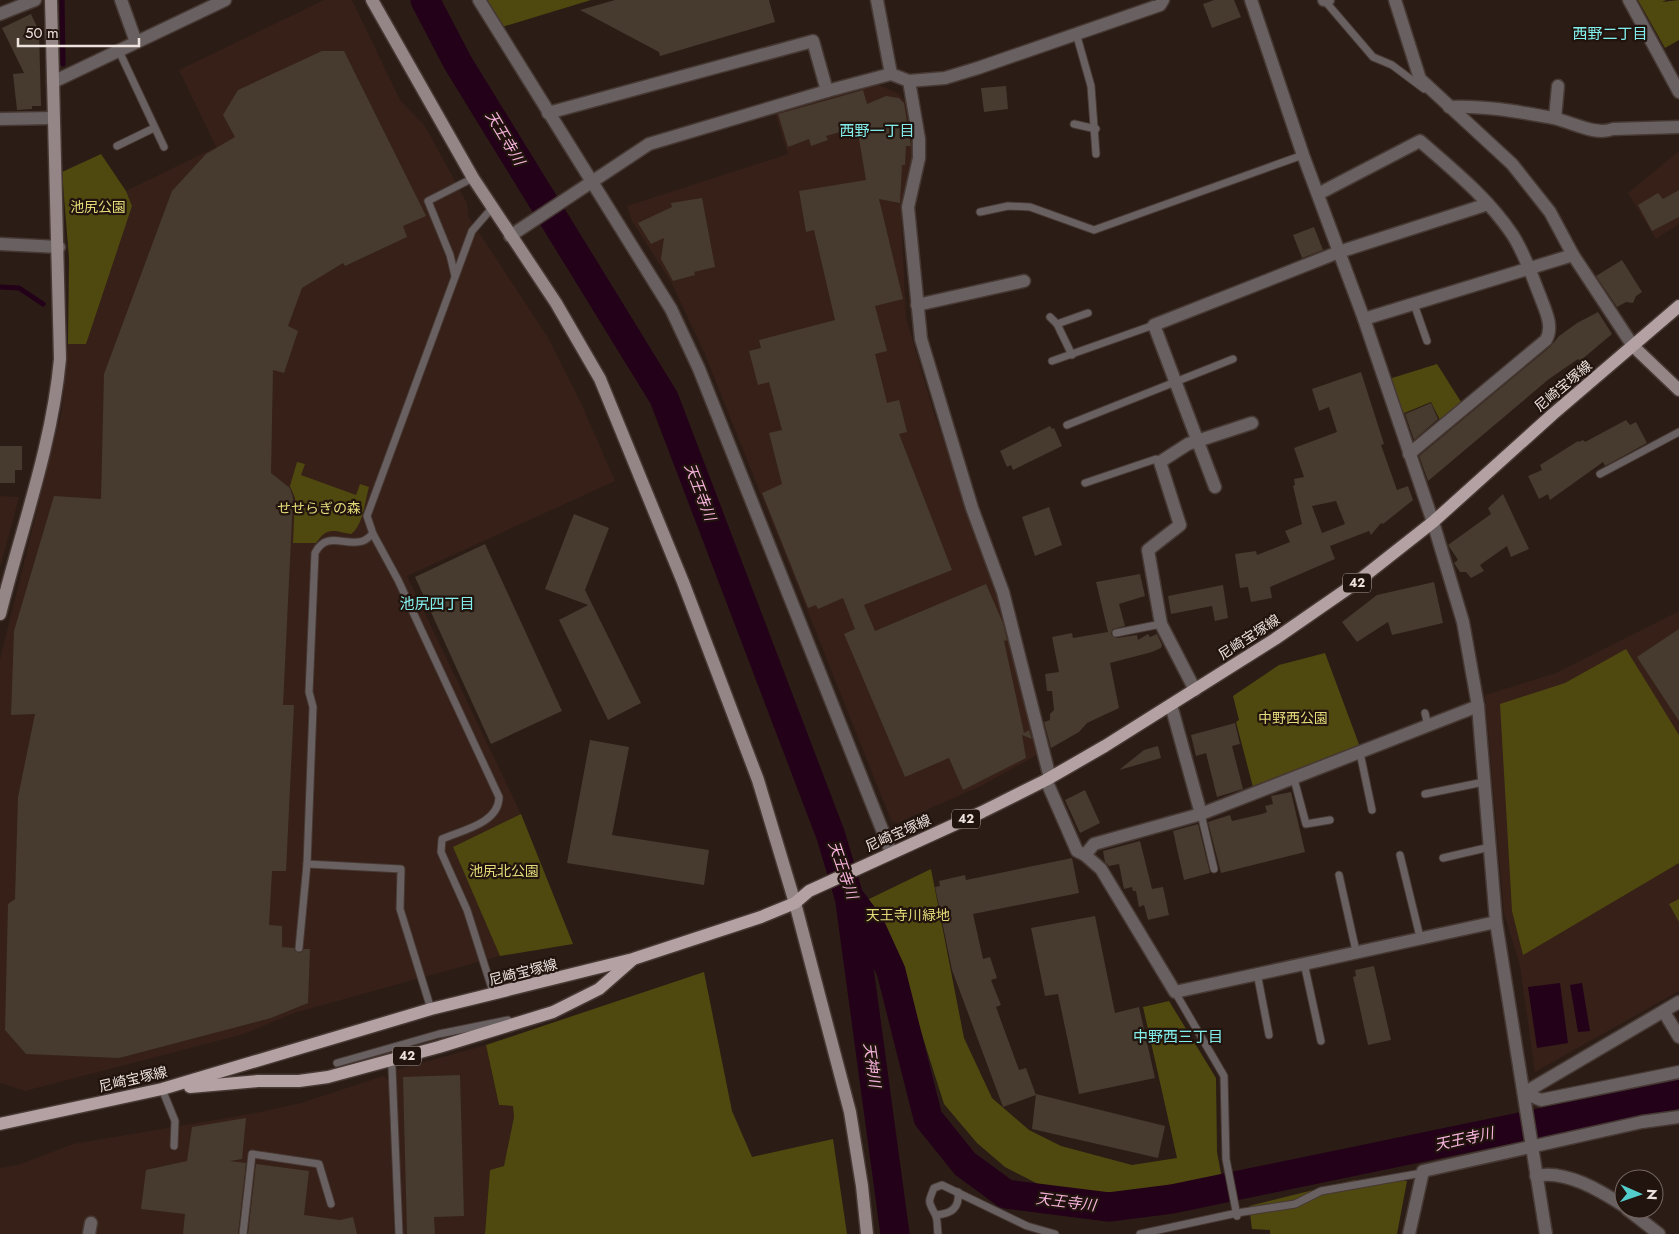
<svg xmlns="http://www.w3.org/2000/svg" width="1679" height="1234" viewBox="0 0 1679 1234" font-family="Jost,'Noto Sans JP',sans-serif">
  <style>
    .built { fill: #362018 }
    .green { fill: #4f490f }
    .water { fill: #230119 }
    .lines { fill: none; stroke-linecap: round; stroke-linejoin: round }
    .stream { stroke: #230119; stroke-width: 5 }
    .river { stroke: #230119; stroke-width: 29 }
    .building { fill: #463b2e; fill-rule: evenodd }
    .lane-casing { stroke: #463832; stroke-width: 9 }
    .street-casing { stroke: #463832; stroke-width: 15 }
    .secondary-casing { stroke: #463832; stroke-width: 15 }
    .primary-casing { stroke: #463832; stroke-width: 15 }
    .lane { stroke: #696061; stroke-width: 7 }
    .street { stroke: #696061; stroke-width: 12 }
    .secondary { stroke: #948586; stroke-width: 12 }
    .primary { stroke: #b4a1a3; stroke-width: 12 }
    .labels { text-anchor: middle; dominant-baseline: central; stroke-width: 4.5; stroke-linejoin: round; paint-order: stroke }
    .shield { fill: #21130d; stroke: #b0a49f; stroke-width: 1 }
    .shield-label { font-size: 12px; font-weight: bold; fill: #ede2de }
    .park-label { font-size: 14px; fill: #e4db7a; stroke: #21130d }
    .street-label { font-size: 14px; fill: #ede2de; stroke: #21130d }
    .neighbourhood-label { font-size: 15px; fill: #83efed; stroke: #21130d }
    .water-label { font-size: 15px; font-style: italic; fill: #f7b3dd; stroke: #21130d }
  </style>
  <rect width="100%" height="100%" fill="#2b1c16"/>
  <g class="built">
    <path d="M324 0H352L400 100 425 126 467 203 468 216 547 336 581 403 615 481 407 576 521 814 453 847 500 956 294 1013 244 1034 25 1091 0 1083V659L62 410 68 344 86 343 132 206 126 191 216 147 179 70Z"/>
    <path d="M877 84 899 94 906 102 914 149 901 211 906 318 934 413 999 596 1013 642 1037 755 981 786 897 823 891 820 704 352 671 282 632 221 627 206 788 154 775 113Z"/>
    <path d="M1679 151V224L1656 239 1628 193Z"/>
    <path d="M0 496 19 497 0 568Z"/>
    <path d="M1679 611V991L1535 1072 1520 966 1504 913 1485 695 1556 673Z"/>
    <path d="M486 1045 499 1105 513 1106 514 1117 504 1167 490 1170 485 1234H403L396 1070Z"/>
    <path d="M383 1076 389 1080 394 1234H0V1168L18 1165 73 1144 250 1114 301 1103Z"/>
  </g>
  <g class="green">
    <path d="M487 0H591L502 27Z"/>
    <path d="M1638 0H1666L1662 2 1679 0V40L1665 48Z"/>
    <path d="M101 154 126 191 132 206 86 344H68L69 258 62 172Z"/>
    <path d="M1437 364 1463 405 1441 422 1431 402 1402 414 1389 379Z"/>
    <path d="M297 462 305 464 301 475 356 495 360 484 369 487C365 501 363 526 351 534 333 531 328 526 316 543H293L295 498 290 486Z"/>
    <path d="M1626 649 1679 735V863L1523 955 1512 911 1500 704 1565 683Z"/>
    <path d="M1325 653 1360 747 1254 791 1236 722 1239 720 1233 696 1279 665Z"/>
    <path d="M521 814 573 944 500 956 453 847Z"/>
    <path d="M931 869 964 1038 992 1098 1029 1130 1061 1146 1132 1165 1177 1158 1143 1007 1169 1001 1216 1078 1217 1152 1222 1179 1140 1196 1086 1199 1042 1186 1005 1167 977 1143 944 1104 905 981 867 900Z"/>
    <path d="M1679 899V922L1669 904Z"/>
    <path d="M704 972 732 1111 752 1157 833 1139 847 1234H485L490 1170 504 1166 514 1117 513 1106 499 1105 486 1045Z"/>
    <path d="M1354 1180 1407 1181 1397 1234H1270V1230L1252 1229 1249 1206Z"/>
  </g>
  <g class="water">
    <path d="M1560 983 1568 1043 1537 1048 1528 987Z"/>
    <path d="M1582 983 1590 1031 1578 1032 1570 985Z"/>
  </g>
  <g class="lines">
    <g class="stream">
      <path d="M62 0 63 64"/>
      <path d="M0 287 19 288 43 304"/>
    </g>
    <g class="river">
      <path d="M425 0 458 63 664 398 831 836 849 897 870 925 891 971 928 1118 965 1164 1006 1194 1109 1207 1172 1199 1679 1094"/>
      <path d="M850 902 895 1234"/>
    </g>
  </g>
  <g class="building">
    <path d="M615 0H769L775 22 660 56 659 52 580 10Z"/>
    <path d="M1214 0H1234L1241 17 1212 28 1203 4Z"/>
    <path d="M31 14 39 31 41 106H32V109L17 110 13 74 24 73 2 28Z"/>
    <path d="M322 51H344L426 216 403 226 407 237 345 266 343 263 302 288 288 326 298 331 284 373 273 370 271 473 290 488 293 498 283 705H294L286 871H272L269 925 282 926V947L294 948 299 953 304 949H310L308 1003 271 1018 119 1058 26 1054 5 1030 8 904 15 899 18 797 35 714 11 715 14 631 54 496 101 499 104 374 172 191 206 154 235 137 223 115 238 90Z"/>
    <path d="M1006 86 1008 109 984 112 981 88Z"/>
    <path d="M863 90 867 104 886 96 899 98 904 103 911 146H906L905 165H902L900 203 879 199 903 299 875 306 887 351 875 354 887 403 899 400 907 432 899 434 952 570 864 605 875 631 986 584 1003 623 1007 640 1004 641 1024 733 1029 730 1032 739 1022 735 1026 758 963 790 949 758 905 777 844 634 855 629 843 598 818 609 816 605 808 608 762 493 782 484 769 433 782 430 769 382 758 385 749 351 761 348 759 340 835 320 814 230 806 232 799 191 866 180 857 127 826 136 828 140 811 146 809 139 788 147 778 114Z"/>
    <path d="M1679 190V217L1652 231 1638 205 1658 193 1663 199Z"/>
    <path d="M702 198 715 267 694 272 695 275 673 281 661 259 664 238 651 244 638 223 672 207 671 203Z"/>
    <path d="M1314 227 1323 250 1302 258 1293 235Z"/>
    <path d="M1622 260 1642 292 1636 296 1633 303 1626 302 1617 307 1596 276Z"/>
    <path d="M1598 312 1612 334 1580 361 1578 359 1549 379 1428 481 1419 456 1551 346 1559 336 1577 323Z"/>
    <path d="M1361 372 1384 444 1381 445 1397 490 1408 486 1413 500 1383 524 1381 523 1371 535 1369 531 1330 546 1335 559 1270 587 1272 598 1251 602 1248 587 1240 588 1235 554 1256 551 1257 555 1290 542 1285 531 1302 524 1293 486 1295 485 1294 479 1304 477 1294 448 1337 432 1329 407 1319 411 1312 389ZM1336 501 1345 524 1322 533 1312 506Z"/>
    <path d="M1431 403 1438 419 1414 440 1405 414Z"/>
    <path d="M1626 420 1630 425 1636 422 1647 443 1605 466 1603 462 1550 500 1548 494 1539 499 1528 476 1542 470 1540 465 1578 441 1579 442 1583 440 1585 442Z"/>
    <path d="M1050 426 1052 429 1054 428 1062 446 1013 470 1011 465 1007 467 1000 451Z"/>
    <path d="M0 446H22V470H15V483H0Z"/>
    <path d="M1503 494 1529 549 1511 557 1507 546 1480 565 1484 571 1471 578 1466 572H1460L1454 563 1458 560 1448 545 1491 514 1488 508Z"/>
    <path d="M1049 507 1062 545 1035 556 1022 517Z"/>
    <path d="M574 514 609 528 585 590 641 703 608 720 559 620 588 605 545 589Z"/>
    <path d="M485 544 562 711 491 744 415 577Z"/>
    <path d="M1140 574 1145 596 1119 604 1125 626 1113 629 1111 634 1117 638 1137 635 1138 640 1148 634 1150 637 1157 634 1162 645 1161 648 1152 652 1110 663 1119 708 1087 723 1079 732 1051 748 1044 722 1050 720V714L1054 710 1052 691H1047L1045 674 1059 672 1052 637 1072 633 1073 638 1108 632 1096 582Z"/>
    <path d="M1434 582 1443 623 1392 635 1388 622 1357 642 1342 622 1377 595Z"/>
    <path d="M1223 585 1228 618 1215 621 1212 606 1171 614 1168 596Z"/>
    <path d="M1679 629V721L1637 657Z"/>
    <path d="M1235 723 1240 744 1232 746 1243 789 1217 797 1206 753 1196 756 1191 735Z"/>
    <path d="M590 740 629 747 612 835 709 850 704 885 567 863Z"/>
    <path d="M1158 746 1161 758 1119 770 1144 750Z"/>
    <path d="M1085 790 1100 823 1080 833 1065 800Z"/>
    <path d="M1291 792 1305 852 1221 873 1208 822 1230 815 1232 821 1262 814 1267 812 1265 806 1273 804 1271 796Z"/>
    <path d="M1198 824 1210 873 1184 880 1173 831Z"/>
    <path d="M1140 841 1152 889 1163 887 1169 915 1148 920 1144 905 1139 907 1136 891H1133L1132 887 1124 889 1119 864 1109 866 1105 862 1103 851Z"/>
    <path d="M1072 858 1079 893 973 914 983 959 990 957 997 978 991 980 1001 1005 996 1007 1019 1070 1026 1068 1036 1095 1003 1107 952 970 935 887 940 886 939 881 965 875 966 880Z"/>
    <path d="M1095 916 1115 1013 1139 1007 1155 1078 1079 1094 1058 994 1045 996 1031 928Z"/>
    <path d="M1374 966 1391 1040 1368 1045 1353 977 1356 976 1355 970Z"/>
    <path d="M460 1075 464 1216 434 1217 435 1234H407L403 1077Z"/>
    <path d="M1036 1094 1165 1126 1158 1158 1032 1129Z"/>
    <path d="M246 1118 242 1159 230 1161 246 1163 238 1234H183L185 1214 141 1209 146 1170 187 1161 192 1127Z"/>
    <path d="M256 1164 309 1171 304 1215 340 1220 353 1217 357 1234H248Z"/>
  </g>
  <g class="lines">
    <defs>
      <g id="lane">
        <path d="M1325 1 1373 57 1392 65 1424 89"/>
        <path d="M1076 33 1091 86 1096 154"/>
        <path d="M119 51 164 147"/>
        <path d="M1074 124 1096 129"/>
        <path d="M117 146 154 128"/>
        <path d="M492 208 472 231 367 516 373 534 398 580 499 797C499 823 463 830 442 839L441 852 467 910 494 995"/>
        <path d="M980 212 1008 206 1030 207 1094 230 1303 155"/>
        <path d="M455 276 450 255 428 201 473 178"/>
        <path d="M1414 304 1427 341"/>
        <path d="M1050 317 1057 324 1072 355"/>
        <path d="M1057 324 1088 313"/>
        <path d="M1052 361 1154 325"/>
        <path d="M1067 425 1233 359"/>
        <path d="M1600 474 1679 432"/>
        <path d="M1085 483 1156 459 1160 462"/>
        <path d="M1116 633 1161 624"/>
        <path d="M1425 713 1428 726"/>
        <path d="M1360 753 1372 810"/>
        <path d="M1294 779 1306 824 1330 820"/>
        <path d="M1425 794 1484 782"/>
        <path d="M1201 814 1214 869"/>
        <path d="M1400 855 1420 937"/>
        <path d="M1443 858 1490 847"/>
        <path d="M307 864 401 869 400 909 431 1009"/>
        <path d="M1339 875 1356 951"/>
        <path d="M299 948 307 864 313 707 309 692 315 553C327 530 345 547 363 541 366 540 370 536 373 534"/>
        <path d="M1304 963 1321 1041"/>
        <path d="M1257 973 1269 1035"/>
        <path d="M1175 992 1224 1076 1226 1159 1237 1216"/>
        <path d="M390 1060 392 1068 399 1234"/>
        <path d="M337 1063 439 1034 508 1020"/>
        <path d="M162 1089 175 1121 174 1146"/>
        <path d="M936 1215C951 1214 960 1208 958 1192"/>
        <path d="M243 1234 252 1154 319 1164 331 1204"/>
        <path d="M938 1234C937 1228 938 1219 935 1214 928 1201 928 1202 934 1188L942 1185 1027 1226 1055 1234"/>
        <path d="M1140 1234 1237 1213 1295 1204 1321 1191 1422 1173"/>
      </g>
      <g id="street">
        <path d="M121 0 136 42"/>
        <path d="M479 0 671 309 699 369 891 852"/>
        <path d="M877 0 891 74"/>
        <path d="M1251 0 1303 155 1364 319 1433 522 1463 622 1478 706 1496 922 1546 1234"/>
        <path d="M1324 0H1328"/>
        <path d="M1395 0 1420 79 1512 164 1550 212 1573 255 1633 346"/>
        <path d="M1629 0 1679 92"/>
        <path d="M0 14 35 0"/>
        <path d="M53 82 225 0"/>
        <path d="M1449 107C1483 105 1520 112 1553 118 1572 122 1595 136 1613 129L1679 127"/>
        <path d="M548 113 813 41 827 91"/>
        <path d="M1555 118 1558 86"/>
        <path d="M0 119 53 118"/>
        <path d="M1318 194 1420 141C1453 170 1487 197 1512 234 1524 252 1532 276 1540 296 1545 310 1554 326 1546 340L1409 454"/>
        <path d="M510 236 649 144 827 91 891 74 909 81"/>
        <path d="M0 244 59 247"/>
        <path d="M917 305 1024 281"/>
        <path d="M1364 319 1573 255"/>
        <path d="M1215 487 1154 325 1339 252 1488 204"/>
        <path d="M1195 690 1161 624 1148 550 1180 525 1160 462 1188 444 1252 423"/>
        <path d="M1171 705 1201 814"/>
        <path d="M1050 778 1003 592 972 508 921 339 908 207 919 158V139L909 81 945 78 978 68 1160 5 1163 0"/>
        <path d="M1046 780 1077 851 1085 855 1101 869 1175 992 1496 922"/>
        <path d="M1085 855 1094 844 1201 814 1478 706"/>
        <path d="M1664 1012 1679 1037"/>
        <path d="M1524 1093 1679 1002"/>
        <path d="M1524 1093 1541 1100 1679 1072"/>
        <path d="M1536 1176C1565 1169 1601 1191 1624 1206"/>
        <path d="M1627 1209 1659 1234"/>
        <path d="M89 1234 91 1223"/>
        <path d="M1409 1234 1423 1171 1642 1122 1679 1117"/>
      </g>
      <g id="secondary">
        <path d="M372 0 473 178 556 303 600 379 683 582 758 780 795 903 850 1112 862 1186 867 1234"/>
        <path d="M1633 346 1679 390"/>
        <path d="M0 614C21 530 52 446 60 359L51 0"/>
      </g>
      <g id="primary">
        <path d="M190 1087 258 1081H299L328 1077 439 1047 553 1012 599 989 631 961"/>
        <path d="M0 1124 162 1089 431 1009 633 959 761 917 795 903 809 891 982 812 1046 780 1105 746 1275 639 1353 585 1433 522 1553 414 1679 306"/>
      </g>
    </defs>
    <use href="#lane" class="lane-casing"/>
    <use href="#street" class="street-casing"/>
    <use href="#secondary" class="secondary-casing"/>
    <use href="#primary" class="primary-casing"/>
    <use href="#lane" class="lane"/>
    <use href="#street" class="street"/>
    <use href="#secondary" class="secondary"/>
    <use href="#primary" class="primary"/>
  </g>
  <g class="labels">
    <g class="shield">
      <rect x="1343" y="573.5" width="28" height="19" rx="4"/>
      <rect x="952" y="809.5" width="28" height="19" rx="4"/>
      <rect x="393" y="1046.5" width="28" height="19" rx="4"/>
    </g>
    <g class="shield-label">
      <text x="1357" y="583">42</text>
      <text x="966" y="819">42</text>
      <text x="407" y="1056">42</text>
    </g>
    <g class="park-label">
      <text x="98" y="207">池尻公園</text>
      <text x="319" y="508">せせらぎの森</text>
      <text x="1293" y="718">中野西公園</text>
      <text x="504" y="871">池尻北公園</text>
      <text x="908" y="915">天王寺川緑地</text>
    </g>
    <g class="street-label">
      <text transform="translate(1563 386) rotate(-40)">尼崎宝塚線</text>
      <text transform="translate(1249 637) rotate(-33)">尼崎宝塚線</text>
      <text transform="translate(898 833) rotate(-24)">尼崎宝塚線</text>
      <text transform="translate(523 972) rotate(-14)">尼崎宝塚線</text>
      <text transform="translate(133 1079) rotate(-13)">尼崎宝塚線</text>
    </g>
    <g class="neighbourhood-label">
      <text x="1610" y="34">西野二丁目</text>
      <text x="877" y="131">西野一丁目</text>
      <text x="437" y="604">池尻四丁目</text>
      <text x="1178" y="1037">中野西三丁目</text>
    </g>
    <g class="water-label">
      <text transform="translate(505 138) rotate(59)">天王寺川</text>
      <text transform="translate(700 492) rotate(69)">天王寺川</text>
      <text transform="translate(843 870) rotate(71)">天王寺川</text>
      <text transform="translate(872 1065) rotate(82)">天神川</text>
      <text transform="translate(1464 1139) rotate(-12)">天王寺川</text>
      <text transform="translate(1066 1202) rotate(7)">天王寺川</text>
    </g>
  </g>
  <g transform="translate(1639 1194) rotate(92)"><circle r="24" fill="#21130d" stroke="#736661"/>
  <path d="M0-4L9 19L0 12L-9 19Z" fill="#52cdcc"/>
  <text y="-8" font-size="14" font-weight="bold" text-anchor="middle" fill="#ede2de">N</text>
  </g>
  <path d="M18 38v8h121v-8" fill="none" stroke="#ede2de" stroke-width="2.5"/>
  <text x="25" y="38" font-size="15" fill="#ede2de" stroke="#21130d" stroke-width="4" paint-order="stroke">50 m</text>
</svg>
